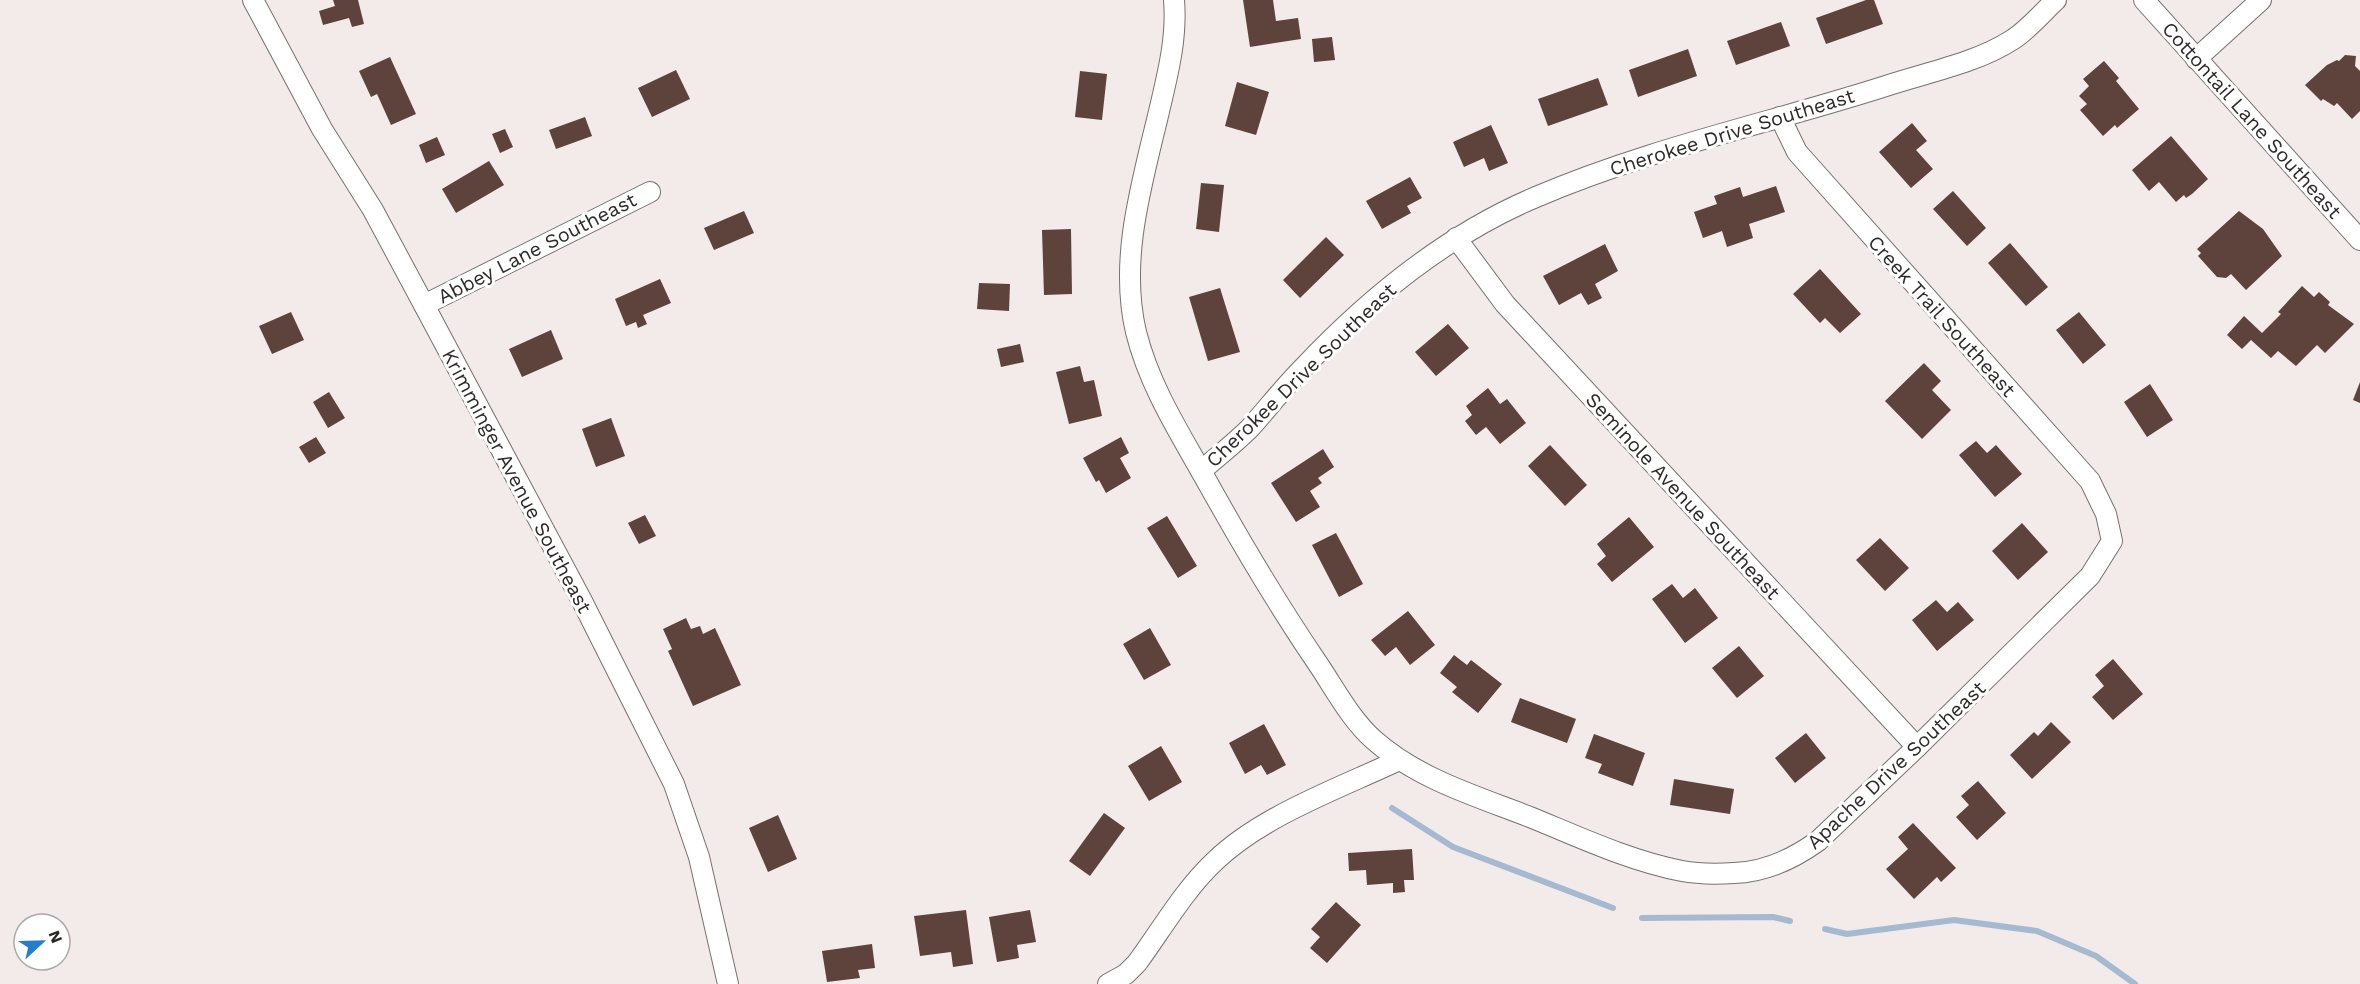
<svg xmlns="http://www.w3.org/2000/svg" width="2360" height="984" viewBox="0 0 2360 984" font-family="'Work Sans',sans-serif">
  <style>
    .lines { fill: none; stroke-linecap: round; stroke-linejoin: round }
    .stream { stroke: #a5bad1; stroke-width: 6 }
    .building { fill: #5e423c }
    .street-casing { stroke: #77716f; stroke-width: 22 }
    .street { stroke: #fff; stroke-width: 20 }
    .labels { text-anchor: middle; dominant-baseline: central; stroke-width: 6; stroke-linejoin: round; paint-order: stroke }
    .street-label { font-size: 20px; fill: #2c2a29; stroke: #fff }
  </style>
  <rect width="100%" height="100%" fill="#f2ebe9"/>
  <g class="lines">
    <g class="stream">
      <path d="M1392 808 1453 847 1613 908"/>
      <path d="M1642 918 1773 917 1790 921"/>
      <path d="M1825 929 1847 934 1954 920 2037 931 2096 956 2135 984"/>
    </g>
  </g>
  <g class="building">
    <path d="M333 0H358L364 24 352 27 349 18 323 25 319 11 335 6Z"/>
    <path d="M1243 0H1273L1276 21 1298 18 1301 39 1250 47Z"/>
    <path d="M1866 0H1874L1883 24 1826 44 1816 18Z"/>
    <path d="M1781 22 1790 46 1736 65 1727 41Z"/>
    <path d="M1332 37 1335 60 1314 62 1312 39Z"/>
    <path d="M1688 49 1697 76 1638 97 1629 70Z"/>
    <path d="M2345 55 2356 56 2355 66 2360 71V111L2352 119 2337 103 2334 106 2323 99 2321 101 2305 85 2327 65 2337 60 2339 61Z"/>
    <path d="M390 57 416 114 391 125 377 94 371 97 359 71Z"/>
    <path d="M2104 61 2119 78 2116 81 2139 109 2117 128 2115 125 2103 136 2080 110 2087 104 2079 96 2089 86 2083 79Z"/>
    <path d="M676 70 690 99 652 117 638 88Z"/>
    <path d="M1080 71 1107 74 1102 120 1075 117Z"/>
    <path d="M1598 78 1608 105 1548 126 1538 99Z"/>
    <path d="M1237 82 1269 92 1256 135 1225 126Z"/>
    <path d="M585 117 592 136 556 149 549 130Z"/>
    <path d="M1912 123 1927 141 1916 150 1933 169 1911 188 1879 152Z"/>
    <path d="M1491 125 1508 163 1489 171 1484 158 1464 167 1453 142Z"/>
    <path d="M505 129 513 147 500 153 492 134Z"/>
    <path d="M2171 136 2208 179 2192 194 2186 198 2184 195 2176 202 2159 182 2149 191 2132 170Z"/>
    <path d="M437 137 445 155 426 163 419 145Z"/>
    <path d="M489 161 504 185 456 213 442 189Z"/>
    <path d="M1410 177 1422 198 1407 206 1411 213 1382 229 1366 201Z"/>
    <path d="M1201 183 1224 185 1219 232 1196 229Z"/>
    <path d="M1776 186 1785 212 1749 224 1753 238 1727 247 1722 231 1703 238 1694 212 1717 204 1714 196 1740 187 1743 197Z"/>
    <path d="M1953 191 1986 228 1967 246 1933 209Z"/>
    <path d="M744 211 754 233 714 250 704 228Z"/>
    <path d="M2239 211 2263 229 2282 256 2246 290 2231 274 2226 278 2217 277 2198 256 2201 253 2197 249Z"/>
    <path d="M1071 229 1072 294 1044 295 1042 230Z"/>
    <path d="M1326 237 1344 255 1300 298 1283 280Z"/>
    <path d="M2010 243 2048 287 2026 306 1988 263Z"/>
    <path d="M1605 244 1618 271 1595 284 1602 298 1588 305 1581 293 1559 305 1543 276Z"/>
    <path d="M1820 269 1861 314 1840 333 1825 318 1820 323 1793 294Z"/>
    <path d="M660 279 671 303 643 315 647 324 638 328 636 322 626 326 615 299Z"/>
    <path d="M979 283 1010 284 1009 311 977 309Z"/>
    <path d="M2302 286 2314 297 2319 292 2330 302 2328 305 2354 324 2325 353 2317 345 2296 366 2278 351 2271 358 2251 340 2242 349 2227 335 2244 316 2262 333 2281 314 2278 312Z"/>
    <path d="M1220 288 1240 352 1208 361 1189 297Z"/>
    <path d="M291 312 304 340 272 354 259 326Z"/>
    <path d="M2079 312 2106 345 2083 364 2056 330Z"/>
    <path d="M1448 324 1469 348 1436 376 1415 352Z"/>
    <path d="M551 330 563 359 522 377 509 349Z"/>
    <path d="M1020 344 1024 362 1001 367 997 349Z"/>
    <path d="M1924 363 1941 381 1932 390 1951 410 1922 439 1885 401Z"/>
    <path d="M1080 366 1084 382 1094 380 1102 416 1069 424 1056 372Z"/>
    <path d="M2360 382V403L2353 400Z"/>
    <path d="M2150 384 2173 420 2147 437 2124 402Z"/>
    <path d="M1488 388 1500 404 1507 399 1526 423 1500 444 1486 427 1476 435 1465 421 1472 415 1466 406Z"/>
    <path d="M329 392 345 418 328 428 313 402Z"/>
    <path d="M611 418 625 456 596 467 582 429Z"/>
    <path d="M316 437 326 453 309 463 299 447Z"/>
    <path d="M1121 437 1129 453 1120 458 1131 478 1106 493 1099 480 1096 482 1083 458Z"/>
    <path d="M1976 441 1987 453 1996 445 2022 474 1995 497 1959 455Z"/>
    <path d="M1550 445 1587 485 1565 506 1528 466Z"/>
    <path d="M1323 449 1334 467 1318 478 1322 483 1310 491 1320 507 1296 522 1271 483Z"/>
    <path d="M645 515 656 536 639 544 628 523Z"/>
    <path d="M1167 516 1197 566 1178 578 1147 528Z"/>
    <path d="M1629 517 1654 547 1612 582 1597 564 1606 556 1597 544Z"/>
    <path d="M2022 523 2048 552 2018 580 1992 551Z"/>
    <path d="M1336 533 1363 584 1339 597 1312 545Z"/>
    <path d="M1880 538 1909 568 1885 591 1856 560Z"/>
    <path d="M1672 584 1683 598 1695 588 1718 618 1685 643 1652 599Z"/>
    <path d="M1936 600 1947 612 1958 602 1974 620 1937 651 1912 620Z"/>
    <path d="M1408 611 1435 645 1410 665 1396 647 1385 656 1371 640Z"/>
    <path d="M686 618 691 629 700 626 703 634 715 628 741 685 693 706 668 651 672 649 663 629Z"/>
    <path d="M1150 628 1171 665 1144 680 1123 644Z"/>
    <path d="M1739 646 1764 676 1737 698 1712 668Z"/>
    <path d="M1454 655 1467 665 1471 660 1502 684 1478 713 1452 692 1457 687 1440 673Z"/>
    <path d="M2113 659 2143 694 2113 720 2092 697 2104 686 2095 675Z"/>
    <path d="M1520 698 1576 719 1567 743 1511 722Z"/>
    <path d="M2051 722 2071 742 2032 779 2010 755 2034 732 2038 736Z"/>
    <path d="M1264 724 1286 765 1267 775 1261 765 1245 774 1229 743Z"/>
    <path d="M1806 733 1826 758 1795 783 1775 758Z"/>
    <path d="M1594 734 1645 753 1633 786 1598 773 1602 764 1585 758Z"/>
    <path d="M1161 746 1182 782 1149 801 1128 766Z"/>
    <path d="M1674 779 1734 789 1730 814 1670 805Z"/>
    <path d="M1978 781 2006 813 1977 840 1956 817 1969 805 1961 796Z"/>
    <path d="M1104 813 1125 828 1090 876 1069 861Z"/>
    <path d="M778 815 797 859 768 872 749 828Z"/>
    <path d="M1913 823 1956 868 1941 882 1937 877 1914 899 1886 869 1908 849 1898 837Z"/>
    <path d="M1412 849 1414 880H1404L1405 892 1393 893V883L1367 885 1366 870 1349 871 1348 853Z"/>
    <path d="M1336 902 1361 925 1327 963 1310 948 1320 937 1311 929Z"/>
    <path d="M966 910 973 964 953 967 951 952 920 956 914 916Z"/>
    <path d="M1030 910 1036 942 1017 945 1019 958 997 962 989 917Z"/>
    <path d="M872 944 875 968 858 970 860 978 827 982 822 951Z"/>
  </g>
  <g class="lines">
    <defs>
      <g id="street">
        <path d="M253 0 322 129 373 210 424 305 582 601 674 784 699 857 728 984"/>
        <path d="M1174 0C1177 35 1169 69 1161 103 1144 177 1118 256 1136 332 1149 385 1179 432 1205 478 1240 541 1276 602 1316 661 1334 687 1350 719 1374 740 1418 779 1476 796 1530 817 1579 837 1630 861 1682 871 1698 874 1718 874 1734 873 1765 872 1793 859 1818 841L1917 747 2090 576 2112 541 2106 514 2090 481 1797 152 1780 117"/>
        <path d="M2144 0 2360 240"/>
        <path d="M2196 59 2261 0"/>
        <path d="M1456 238 1505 304 1917 747"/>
        <path d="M424 305 650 192"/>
        <path d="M1201 471C1217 457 1235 443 1250 428 1268 408 1284 387 1303 368 1370 297 1446 235 1536 197 1650 148 1771 123 1889 85 1929 72 1976 63 2012 40 2028 30 2042 13 2056 0"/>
        <path d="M1108 984 1126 974 1137 963C1162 929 1184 890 1215 861 1263 815 1340 788 1399 760"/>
      </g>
    </defs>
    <use href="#street" class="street-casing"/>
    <use href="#street" class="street"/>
  </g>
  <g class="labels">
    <g class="street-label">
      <text transform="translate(2252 120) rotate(48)">Cottontail Lane Southeast</text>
      <text transform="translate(1732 132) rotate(-17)">Cherokee Drive Southeast</text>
      <text transform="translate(537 248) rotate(-27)">Abbey Lane Southeast</text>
      <text transform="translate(1942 316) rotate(48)">Creek Trail Southeast</text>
      <text transform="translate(1301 375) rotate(-44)">Cherokee Drive Southeast</text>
      <text transform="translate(517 481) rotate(62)">Krimminger Avenue Southeast</text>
      <text transform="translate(1683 496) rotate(47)">Seminole Avenue Southeast</text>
      <text transform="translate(1896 765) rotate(-43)">Apache Drive Southeast</text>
    </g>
  </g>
  <g transform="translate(42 942) rotate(68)"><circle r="28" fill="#ffffff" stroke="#abaaa9" stroke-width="1.5"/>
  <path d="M0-4.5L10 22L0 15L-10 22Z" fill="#267dcb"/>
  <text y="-9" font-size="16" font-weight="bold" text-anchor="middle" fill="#2c2a29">N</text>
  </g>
</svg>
